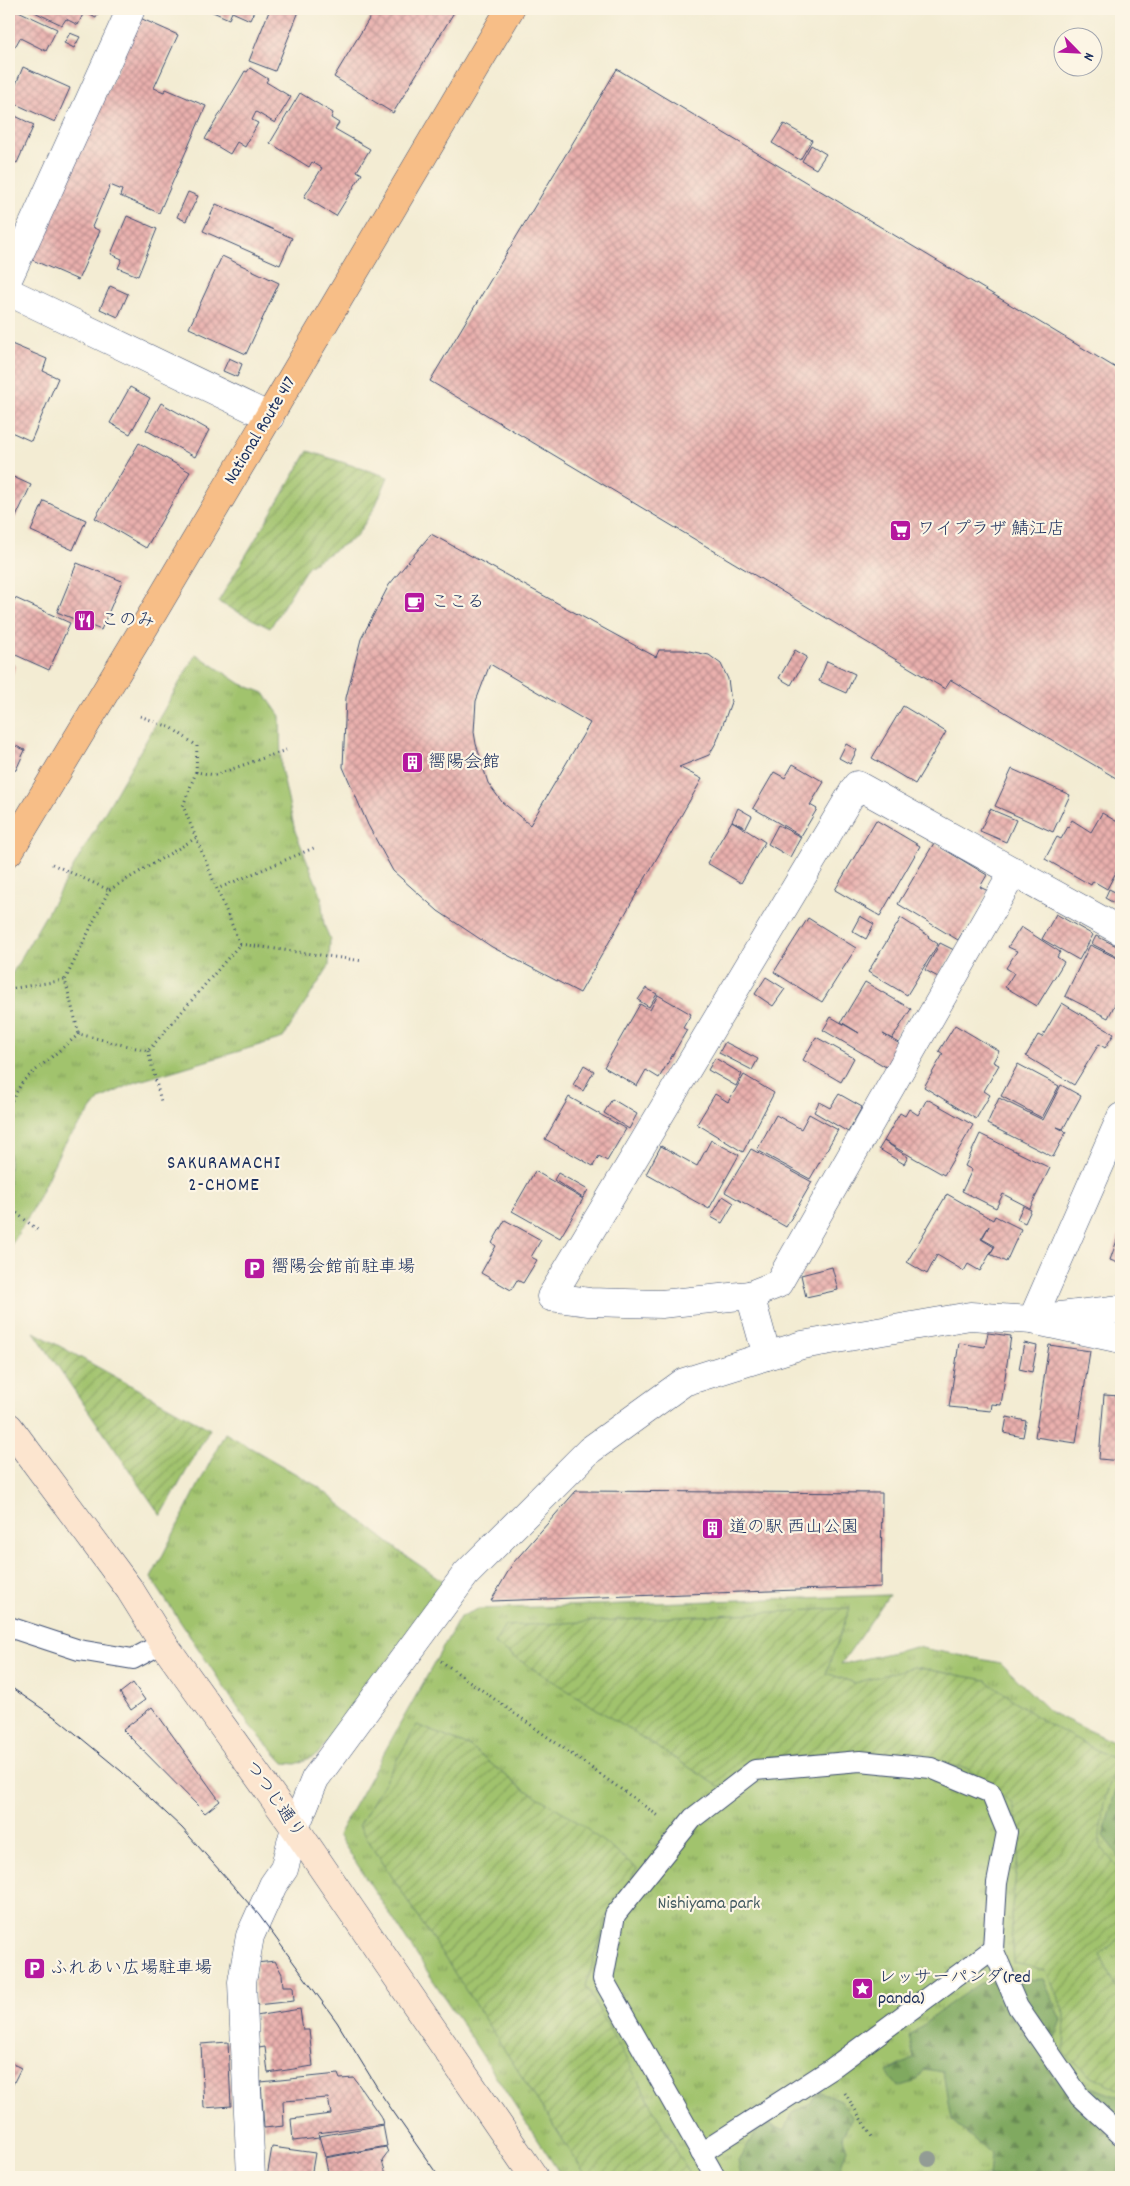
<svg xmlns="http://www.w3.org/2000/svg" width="1130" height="2186" viewBox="0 0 1130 2186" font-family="Dekko,'Klee One',sans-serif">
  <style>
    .grass { fill: url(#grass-tufts); stroke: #5e7966 }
    .forest { fill: url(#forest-firs); stroke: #4e6c5f }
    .garden { fill: url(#garden-furrows); stroke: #5e7966 }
    .building { fill: url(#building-cross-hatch); fill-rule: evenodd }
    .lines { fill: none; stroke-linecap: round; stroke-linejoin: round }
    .lane-casing { stroke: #3b4b70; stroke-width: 22 }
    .street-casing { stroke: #3b4b70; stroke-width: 29 }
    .secondary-casing { stroke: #3b4b70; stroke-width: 29 }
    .highway-casing { stroke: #3b4b70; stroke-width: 29 }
    .path { stroke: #3b4b70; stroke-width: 3; stroke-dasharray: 1 4; stroke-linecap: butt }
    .lane { stroke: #fff; stroke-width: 20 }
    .street { stroke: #fff; stroke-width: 28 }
    .secondary { stroke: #fce5cf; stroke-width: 28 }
    .highway { stroke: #f7be87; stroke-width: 28 }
    .tram { stroke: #1b2f5e; stroke-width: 1 }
    .tree { fill: #929c95 }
    .labels { text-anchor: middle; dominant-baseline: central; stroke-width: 4.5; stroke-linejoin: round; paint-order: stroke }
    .street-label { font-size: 18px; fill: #1b2f5e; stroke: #fcf5e5 }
    .poi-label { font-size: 18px; fill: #1b2f5e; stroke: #fcf5e5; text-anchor: start }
    .park-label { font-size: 18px; fill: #435b62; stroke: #fcf5e5 }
    .neighbourhood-label { font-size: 19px; letter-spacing: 1px; fill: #1b2f5e; stroke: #fcf5e5 }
  </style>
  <defs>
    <pattern id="grass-tufts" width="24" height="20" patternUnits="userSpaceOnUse" patternTransform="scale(1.25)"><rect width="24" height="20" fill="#a1c36d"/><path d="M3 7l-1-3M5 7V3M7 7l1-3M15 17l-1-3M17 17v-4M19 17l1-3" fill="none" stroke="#829f5d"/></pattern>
    <pattern id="forest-firs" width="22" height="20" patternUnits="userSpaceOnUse" patternTransform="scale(1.25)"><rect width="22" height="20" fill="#80a960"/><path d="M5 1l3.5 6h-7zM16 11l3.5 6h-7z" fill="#688a52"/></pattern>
    <pattern id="garden-furrows" width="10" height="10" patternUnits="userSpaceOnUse" patternTransform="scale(1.25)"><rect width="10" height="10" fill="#a1c36d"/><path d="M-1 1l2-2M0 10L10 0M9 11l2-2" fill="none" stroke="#829f5d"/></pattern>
    <pattern id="building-cross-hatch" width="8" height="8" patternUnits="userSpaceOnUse" patternTransform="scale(1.25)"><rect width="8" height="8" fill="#eab0ad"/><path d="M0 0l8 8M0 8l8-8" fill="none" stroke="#bd9090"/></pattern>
  </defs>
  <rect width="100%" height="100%" fill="#fcf5e5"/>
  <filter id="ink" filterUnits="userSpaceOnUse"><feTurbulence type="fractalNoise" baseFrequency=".02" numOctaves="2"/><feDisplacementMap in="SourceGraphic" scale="10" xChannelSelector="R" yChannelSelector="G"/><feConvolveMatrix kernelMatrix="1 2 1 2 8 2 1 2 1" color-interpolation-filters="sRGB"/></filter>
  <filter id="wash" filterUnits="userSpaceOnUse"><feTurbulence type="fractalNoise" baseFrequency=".0096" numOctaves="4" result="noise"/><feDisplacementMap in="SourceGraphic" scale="20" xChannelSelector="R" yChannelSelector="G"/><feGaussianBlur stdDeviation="1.12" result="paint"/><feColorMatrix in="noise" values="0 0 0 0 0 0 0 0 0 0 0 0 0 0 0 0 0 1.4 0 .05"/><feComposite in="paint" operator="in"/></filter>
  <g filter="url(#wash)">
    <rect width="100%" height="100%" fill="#f3ecd3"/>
    <g class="grass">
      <path d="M196 654 241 684 264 693 280 716 281 768 295 831 321 895 324 925 330 939 329 966 283 1038 136 1082 100 1099 62 1147 33 1209 9 1248V979Z"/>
      <path d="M225 1433 317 1486 403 1554 446 1583 317 1755 296 1764 284 1763 250 1726 151 1578Z"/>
      <path d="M889 1595 841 1664 916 1647 1001 1663 1050 1712 1121 1746V2177H562L338 1835 460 1617 478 1609Z"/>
    </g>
    <g class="forest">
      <path d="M1121 1771V1859L1103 1836Z"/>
      <path d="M1043 1979 1062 2020 1046 2060 1050 2072 1121 2098V2177H1082L1068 2174 1050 2177H989L991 2154 951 2120 943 2072 924 2069 914 2082 898 2087 887 2072 914 2058 909 2036 944 2008 980 1983Z"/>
      <path d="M818 2091 840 2100 852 2117 842 2136 847 2149 837 2177H741L738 2161 755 2134 765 2122 785 2131 792 2113 810 2103Z"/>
    </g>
    <g class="garden">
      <path d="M308 451 388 477 375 507 356 537 308 566 270 628 218 602Z"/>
      <path d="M34 1332 210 1429 161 1516Z"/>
      <path d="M850 1608 826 1673 855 1683 913 1667 986 1680 1041 1720 1117 1761 1104 1802 1099 1844 1121 1872V1937L1100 1955 1121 1996V2090L1090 2075 1064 2054 1065 2014 1046 1970 1014 1963 1011 1915 1020 1839 1013 1804 967 1768 881 1755 750 1761 720 1787 494 1644 505 1626Z"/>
      <path d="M417 1725 469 1746 516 1784 571 1817 637 1868 607 1917 586 1986 691 2177H587L359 1826Z"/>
    </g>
    <g id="blocks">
      <g class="building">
        <path d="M9 9H14L57 29 46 51 20 38 15 47 9 44Z"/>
        <path d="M28 9H100L96 18 84 12 78 25 66 19 62 25Z"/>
        <path d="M206 9H255L250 20 232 12 229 19Z"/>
        <path d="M270 9H300L275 71 249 61Z"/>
        <path d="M375 9H456L393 113 334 77Z"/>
        <path d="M140 18 178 35 154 88 164 92 166 89 206 106 159 213 120 196 122 190 110 185 92 227 100 231 78 280 28 258 50 209 54 211Z"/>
        <path d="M70 33 80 37 74 48 64 43Z"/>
        <path d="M23 67 70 88 55 122 9 101Z"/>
        <path d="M250 68 268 79 266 82 291 97 275 123 256 112 252 120 258 123 245 147 237 142 230 154 205 139 245 71 247 72Z"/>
        <path d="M617 69 1121 371V781L951 680 945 689 430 381Z"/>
        <path d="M300 93 333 113 331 118 339 123 335 129 370 149 357 171 362 174 336 216 304 197 322 168 312 162 309 167 270 143Z"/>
        <path d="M9 113 34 125 17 163 9 159Z"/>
        <path d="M784 124 812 140 800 160 772 143Z"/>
        <path d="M811 145 826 154 816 169 802 161Z"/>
        <path d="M188 192 198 196 186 221 177 217Z"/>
        <path d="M216 204 292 238 280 265 203 231Z"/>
        <path d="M127 216 157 229 138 276 118 268 122 259 111 254Z"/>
        <path d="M222 256 279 283 246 354 189 328Z"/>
        <path d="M110 286 128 294 118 317 100 309Z"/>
        <path d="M9 343 47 359 43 371 58 378 31 441 9 431Z"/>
        <path d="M229 358 242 364 237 377 223 371Z"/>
        <path d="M130 387 150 398 130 434 110 423Z"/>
        <path d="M161 403 209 430 195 457 146 430Z"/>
        <path d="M139 443 190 472 146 548 95 518Z"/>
        <path d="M9 475 31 485 15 519 9 516Z"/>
        <path d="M44 501 86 520 73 550 31 531Z"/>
        <path d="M431 534 656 657 659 650H684L709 655 721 664 728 679 731 702 717 741 709 755 679 767 702 779 580 993 492 947 438 911 393 871 368 825 343 767 346 698 361 639 389 585ZM490 664 590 723 530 825 502 802 488 783 476 744 474 732 476 701Z"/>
        <path d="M77 563 122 581 101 630 57 612Z"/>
        <path d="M15 598 70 623 49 670 9 652V612Z"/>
        <path d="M795 650 807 657 791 685 779 678Z"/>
        <path d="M827 661 855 674 846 693 819 681Z"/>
        <path d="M9 663 16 666 9 682Z"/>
        <path d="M903 706 946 732 915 784 872 758Z"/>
        <path d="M9 743 25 750 16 770 9 772Z"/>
        <path d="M846 744 857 750 850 764 839 758Z"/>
        <path d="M793 764 824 782 810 805 817 809 801 836 753 808 774 772 785 778Z"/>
        <path d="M1012 769 1070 795 1053 832 995 806Z"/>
        <path d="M738 808 752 816 746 828 732 821Z"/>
        <path d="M990 809 1016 820 1006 842 980 831Z"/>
        <path d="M1102 813 1121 824V863L1107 889 1093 881 1091 885 1045 859 1057 837 1061 839 1072 820 1091 832Z"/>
        <path d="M876 820 920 846 880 916 835 890Z"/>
        <path d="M732 821 765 842 741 883 707 863Z"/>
        <path d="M778 825 801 837 790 857 768 844Z"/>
        <path d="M934 843 987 875 980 887 988 891 958 940 898 904Z"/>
        <path d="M1109 889 1121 895V907L1105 898Z"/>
        <path d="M1056 914 1093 935 1079 960 1042 939Z"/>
        <path d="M860 916 874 924 866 939 852 931Z"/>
        <path d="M808 918 856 948 822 1002 774 972Z"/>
        <path d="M901 918 929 936 928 937 938 944 907 995 868 972Z"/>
        <path d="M1021 927 1060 952 1057 957 1064 962 1037 1006 1005 987 1014 973 1006 968 1017 951 1008 947Z"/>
        <path d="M1096 936 1121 948V959L1092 944Z"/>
        <path d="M940 943 954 950 938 977 925 970Z"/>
        <path d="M1090 945 1121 960V1000L1118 998 1108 1018 1065 996Z"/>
        <path d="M766 977 785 989 773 1006 755 994Z"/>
        <path d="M865 982 911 1009 892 1039 883 1034 900 1044 886 1067 823 1030 831 1017 859 1033 841 1022Z"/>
        <path d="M646 988 657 994 649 1007 638 1000Z"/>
        <path d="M658 995 691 1014 683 1028 687 1030 659 1078 646 1070 637 1086 604 1067 640 1004 650 1010Z"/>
        <path d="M1062 1003 1114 1034 1105 1048 1099 1044 1074 1085 1026 1056 1038 1035 1042 1037Z"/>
        <path d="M955 1025 999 1051 993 1062 999 1065 984 1091 990 1095 976 1119 924 1087 943 1054 939 1051Z"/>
        <path d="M816 1037 854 1058 841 1082 803 1060Z"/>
        <path d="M725 1042 758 1059 752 1070 719 1053Z"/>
        <path d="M715 1058 742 1074 736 1086 708 1070Z"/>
        <path d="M1018 1064 1059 1086 1042 1118 1001 1096Z"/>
        <path d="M584 1065 594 1071 583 1091 573 1085Z"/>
        <path d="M744 1075 774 1093 743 1152 697 1124 715 1094 728 1102Z"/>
        <path d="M1061 1085 1081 1096 1063 1129 1057 1127 1066 1132 1053 1157 987 1124 999 1098 1043 1120Z"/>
        <path d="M839 1094 862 1107 848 1132 814 1112 819 1102 830 1108Z"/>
        <path d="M569 1097 626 1129 607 1161 599 1156 593 1166 545 1139Z"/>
        <path d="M612 1099 637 1114 629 1129 604 1113Z"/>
        <path d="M927 1099 973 1125 944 1175 884 1141 900 1113 905 1116 909 1109 918 1115Z"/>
        <path d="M809 1114 838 1130 810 1179 757 1150 776 1115 801 1129Z"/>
        <path d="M980 1134 1050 1168 1030 1208 1003 1194 996 1208 962 1191 972 1170 965 1166Z"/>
        <path d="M711 1140 739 1155 709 1209 646 1174 661 1146 697 1166Z"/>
        <path d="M884 1141 908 1157 904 1164 879 1149Z"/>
        <path d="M751 1149 812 1182 786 1227 725 1192Z"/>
        <path d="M535 1171 583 1199 560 1238 512 1211Z"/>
        <path d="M558 1173 588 1190 583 1198 554 1180Z"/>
        <path d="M947 1194 993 1220 995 1216 1021 1229 1006 1262 990 1254 995 1246 982 1239 989 1226 981 1239 994 1247 980 1271 968 1264 964 1271 937 1255 927 1274 907 1262Z"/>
        <path d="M723 1196 734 1203 722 1223 711 1217Z"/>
        <path d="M1023 1206 1031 1210 1025 1223 1017 1219Z"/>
        <path d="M505 1220 541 1240 531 1257 537 1260 523 1283 517 1280 511 1290 481 1273 496 1246 492 1243Z"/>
        <path d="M1121 1229V1264L1110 1260Z"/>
        <path d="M832 1267 838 1290 806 1297 801 1275Z"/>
        <path d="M988 1333 1011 1336 1001 1405 992 1404 991 1411 949 1407 959 1343 985 1347Z"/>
        <path d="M1024 1343 1037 1346 1032 1372 1019 1369Z"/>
        <path d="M1049 1345 1090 1351 1076 1443 1035 1437Z"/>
        <path d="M1104 1395 1121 1396V1461L1099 1459Z"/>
        <path d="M1007 1417 1026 1421 1023 1437 1004 1433Z"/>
        <path d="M576 1491 882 1493 881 1587 491 1601 513 1563Z"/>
        <path d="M133 1683 145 1700 131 1710 120 1693Z"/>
        <path d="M152 1707 220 1801 205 1813 123 1730Z"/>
        <path d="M275 1961 282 1974 283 1986H293L294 2001 256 2005 254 1978H257L256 1963Z"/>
        <path d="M300 2009 303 2030H309L313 2066 268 2073 265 2047 259 2048 256 2016Z"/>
        <path d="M228 2042 231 2106 204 2108 201 2044Z"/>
        <path d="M9 2062 21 2068 11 2088 9 2087Z"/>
        <path d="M338 2074 340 2079 354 2078 381 2117 383 2124 318 2133 319 2138 293 2141 291 2119 331 2114 328 2098 283 2101 284 2126 264 2128 261 2082Z"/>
        <path d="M383 2125 387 2146 325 2157 319 2136Z"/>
        <path d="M272 2147 315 2153 311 2177H267Z"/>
        <path d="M386 2147 388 2153 382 2161 387 2177H329L325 2158Z"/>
      </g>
    </g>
  </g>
  <g filter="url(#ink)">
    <use href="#blocks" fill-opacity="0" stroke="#3b4b70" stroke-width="1"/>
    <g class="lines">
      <defs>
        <g id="lane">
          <path d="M9 1627 79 1650 133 1659 163 1643"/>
          <path d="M701 2153 831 2069 993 1949"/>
          <path d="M715 2177 603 1979 615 1915 693 1818 755 1770 860 1761 931 1768 991 1793 1007 1832 997 1883 993 1949 1018 2007 1080 2097 1121 2135"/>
        </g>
        <g id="street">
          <path d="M9 277 131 9"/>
          <path d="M9 292 270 417"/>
          <path d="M750 1295 661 1304 589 1302 551 1297 857 785 1121 931"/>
          <path d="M1051 1317 1121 1309"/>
          <path d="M1032 1320 1121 1117"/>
          <path d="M767 1356 750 1295 778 1284 1014 871"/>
          <path d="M251 2177 242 1982 250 1936 273 1885 284 1869 295 1828 315 1779 466 1574 590 1450 684 1382 802 1345 970 1316 1032 1320 1121 1339"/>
        </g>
        <path id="secondary" d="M9 1427 130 1590 163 1643 295 1828 534 2177"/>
        <path id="highway" d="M9 852 154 611 510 9"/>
      </defs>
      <use href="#lane" class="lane-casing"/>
      <use href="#street" class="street-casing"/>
      <use href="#secondary" class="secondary-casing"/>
      <use href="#highway" class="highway-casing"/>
      <g class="path">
        <path d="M140 716 172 728 197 746 196 772 215 775 286 750"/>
        <path d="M196 772 183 806 217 889 316 847"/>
        <path d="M196 838 109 890 65 980 79 1034 148 1051 240 944 217 889"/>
        <path d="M52 864 109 890"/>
        <path d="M240 944 363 961"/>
        <path d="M9 989 65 980"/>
        <path d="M148 1051 161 1101"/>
        <path d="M9 1105 23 1081 79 1034"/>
        <path d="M9 1207 39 1231"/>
        <path d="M441 1661 660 1817"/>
        <path d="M845 2093 872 2137"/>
      </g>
      <use href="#lane" class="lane"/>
      <use href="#street" class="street"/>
      <use href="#secondary" class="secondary"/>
      <use href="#highway" class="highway"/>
      <path class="tram" d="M9 1686 59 1720 121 1771 182 1828 259 1915 337 2022 383 2097 439 2177"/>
    </g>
    <circle class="tree" cx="929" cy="2159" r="8"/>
  </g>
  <defs>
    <symbol id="supermarket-square" viewBox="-11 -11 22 22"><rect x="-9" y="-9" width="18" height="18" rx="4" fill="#b5179e" stroke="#fcf5e5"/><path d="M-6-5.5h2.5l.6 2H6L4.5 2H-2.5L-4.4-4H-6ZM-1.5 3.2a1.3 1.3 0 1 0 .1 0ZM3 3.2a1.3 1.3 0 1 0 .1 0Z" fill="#fff"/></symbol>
    <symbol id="cafe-square" viewBox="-11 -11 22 22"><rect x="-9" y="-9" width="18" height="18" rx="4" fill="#b5179e" stroke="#fcf5e5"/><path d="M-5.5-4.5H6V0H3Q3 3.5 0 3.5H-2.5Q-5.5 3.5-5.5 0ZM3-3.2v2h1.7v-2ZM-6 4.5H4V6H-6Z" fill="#fff"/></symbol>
    <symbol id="restaurant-square" viewBox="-11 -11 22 22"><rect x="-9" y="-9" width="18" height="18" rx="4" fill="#b5179e" stroke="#fcf5e5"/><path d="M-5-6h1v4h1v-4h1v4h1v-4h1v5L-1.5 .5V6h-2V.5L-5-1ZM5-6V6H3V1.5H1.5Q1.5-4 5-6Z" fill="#fff"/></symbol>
    <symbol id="building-square" viewBox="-11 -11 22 22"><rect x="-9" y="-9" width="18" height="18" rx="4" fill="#b5179e" stroke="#fcf5e5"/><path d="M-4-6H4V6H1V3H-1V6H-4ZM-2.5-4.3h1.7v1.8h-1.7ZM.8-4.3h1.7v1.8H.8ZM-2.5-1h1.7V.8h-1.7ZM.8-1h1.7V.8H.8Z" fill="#fff"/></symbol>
    <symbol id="parking-square" viewBox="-11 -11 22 22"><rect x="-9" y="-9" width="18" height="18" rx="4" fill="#b5179e" stroke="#fcf5e5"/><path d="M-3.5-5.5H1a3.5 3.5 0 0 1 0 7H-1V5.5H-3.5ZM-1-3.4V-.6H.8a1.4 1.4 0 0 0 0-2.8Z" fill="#fff"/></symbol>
    <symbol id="sight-square" viewBox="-11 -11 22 22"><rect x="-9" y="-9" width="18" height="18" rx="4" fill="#b5179e" stroke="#fcf5e5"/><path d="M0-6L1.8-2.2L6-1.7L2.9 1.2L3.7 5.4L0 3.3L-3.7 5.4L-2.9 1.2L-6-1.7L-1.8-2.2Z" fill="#fff"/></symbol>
  </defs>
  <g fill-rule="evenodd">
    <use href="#supermarket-square" x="888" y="518" width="25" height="25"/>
    <use href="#cafe-square" x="402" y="590" width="25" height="25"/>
    <use href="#restaurant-square" x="72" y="608" width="25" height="25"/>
    <use href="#building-square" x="400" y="750" width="25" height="25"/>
    <use href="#parking-square" x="242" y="1256" width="25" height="25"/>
    <use href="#building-square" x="700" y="1516" width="25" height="25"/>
    <use href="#parking-square" x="22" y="1956" width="25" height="25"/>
    <use href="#sight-square" x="850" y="1976" width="25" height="25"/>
  </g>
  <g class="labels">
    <g class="street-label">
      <text transform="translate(261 431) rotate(-59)">National Route 417</text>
      <text transform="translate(274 1800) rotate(55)">つつじ通り</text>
    </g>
    <g class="poi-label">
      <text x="917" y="530">ワイプラザ 鯖江店</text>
      <text x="431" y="603">ここる</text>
      <text x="101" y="621">このみ</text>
      <text x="428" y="763">嚮陽会館</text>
      <text x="271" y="1268">嚮陽会館前駐車場</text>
      <text x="729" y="1528">道の駅 西山公園</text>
      <text x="50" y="1969">ふれあい広場駐車場</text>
      <text x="878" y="1978">レッサーパンダ(red<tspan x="878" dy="21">panda)</tspan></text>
    </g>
    <g class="park-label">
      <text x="709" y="1904">Nishiyama park</text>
    </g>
    <g class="neighbourhood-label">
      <text x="224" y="1164">SAKURAMACHI<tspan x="224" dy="22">2-CHOME</tspan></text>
    </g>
  </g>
  <rect width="1130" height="2186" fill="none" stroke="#fcf5e5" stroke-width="30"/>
  <g transform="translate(1078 52) rotate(114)"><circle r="24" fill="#fcf5e5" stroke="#a2a6af"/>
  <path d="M0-4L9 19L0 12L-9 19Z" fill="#b5179e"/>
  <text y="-8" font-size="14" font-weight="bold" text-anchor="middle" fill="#1b2f5e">N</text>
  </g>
</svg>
